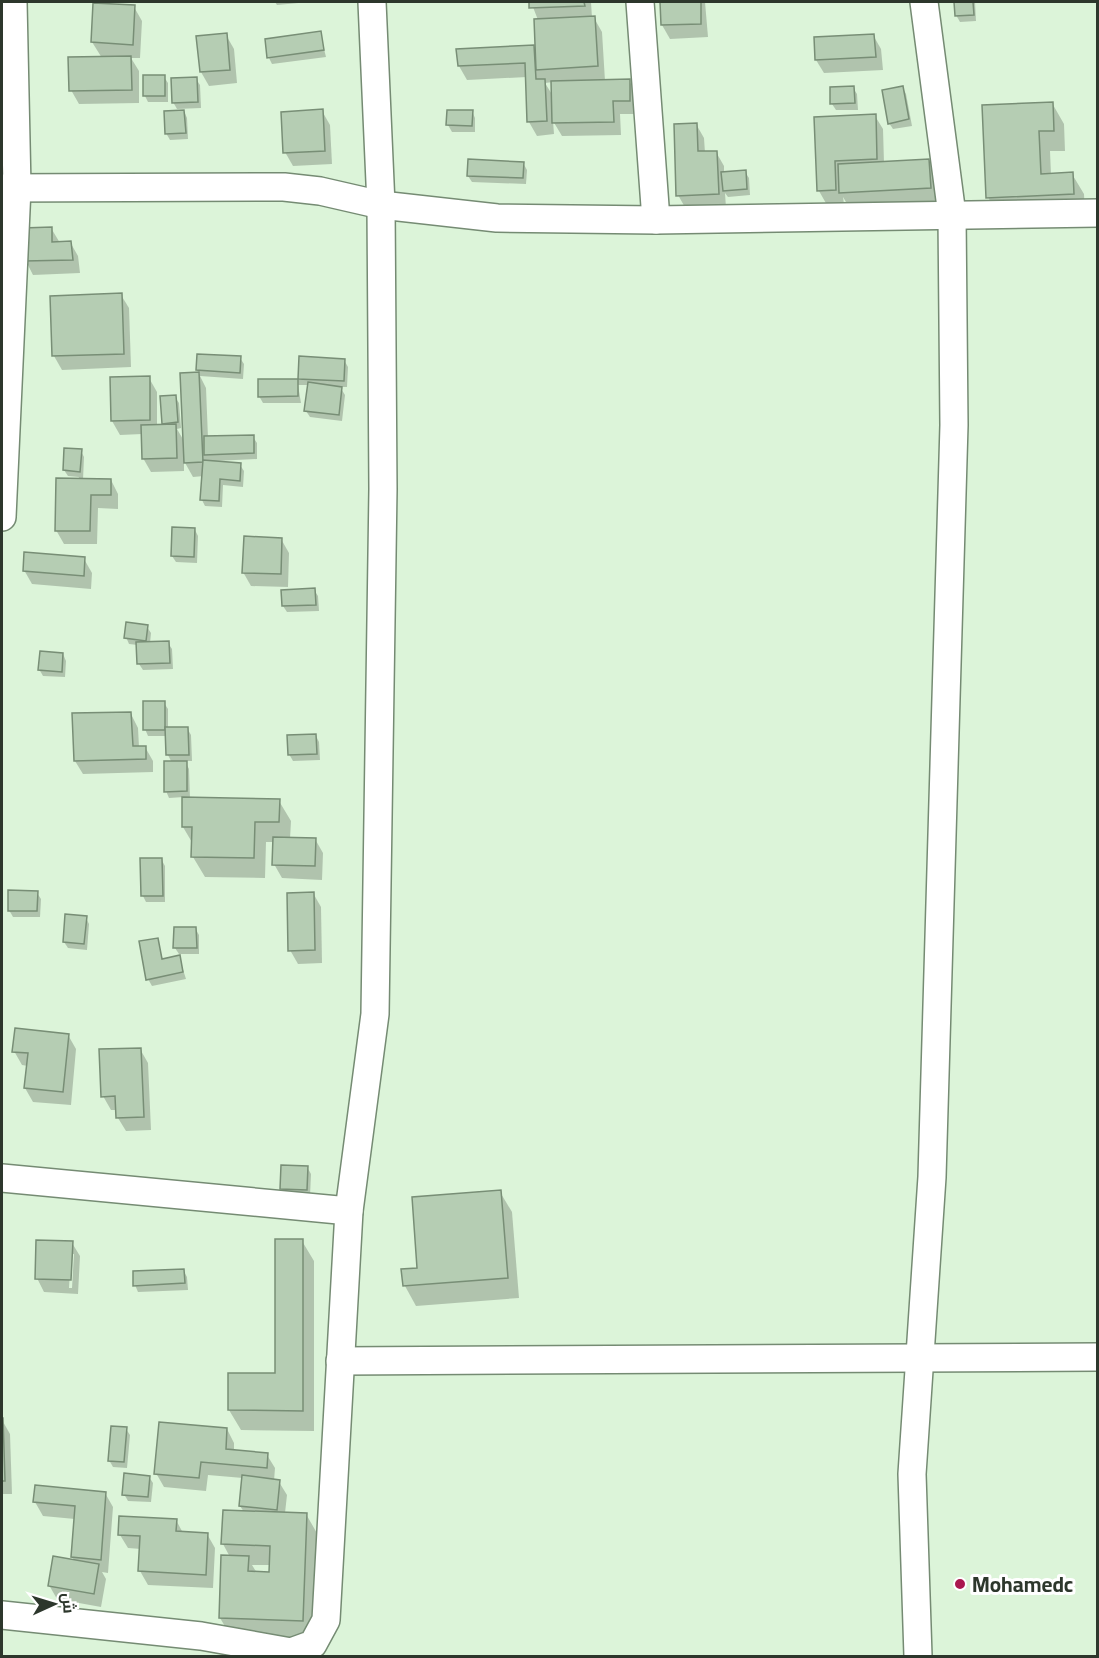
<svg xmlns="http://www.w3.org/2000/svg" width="1099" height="1658" viewBox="0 0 1099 1658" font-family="Georgia,Cairo,serif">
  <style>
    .shadow { fill: #0003; fill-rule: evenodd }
    .building { fill: #b5cdb3; stroke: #788e76; stroke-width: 1.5 }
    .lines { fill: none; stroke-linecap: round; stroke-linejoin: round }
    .minor-casing { stroke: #758b73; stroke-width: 30 }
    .minor { stroke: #fff; stroke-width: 27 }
    .poi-dot { fill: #aa184f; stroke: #fff; stroke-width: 2 }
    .labels { text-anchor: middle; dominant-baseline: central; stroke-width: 6; stroke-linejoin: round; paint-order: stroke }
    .poi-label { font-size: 21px; font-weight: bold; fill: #2d372c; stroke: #fff; text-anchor: start }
  </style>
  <rect width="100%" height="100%" fill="#dcf4d9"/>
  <g class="shadow">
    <path d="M275 2H309L277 5Z"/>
    <path d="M531 2H591L592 18H594L602 32 605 81H629L637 94V114H620L621 135 562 136 553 121 554 134 537 136 529 122 527 77 467 80 459 66 458 50 537 47 538 20ZM553 82V96L545 83Z"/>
    <path d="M662 2H705L708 37 670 39 662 25Z"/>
    <path d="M956 2H975L976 21 960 22 956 15Z"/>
    <path d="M134 7 142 21 140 58H131L139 71V103L79 104 71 90 102 58 92 42Z"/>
    <path d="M320 33 326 57 272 64 269 58 266 41Z"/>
    <path d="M226 35 234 49 237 83 209 86 201 72Z"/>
    <path d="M873 35 881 49 883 70 824 73 816 60Z"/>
    <path d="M164 77 168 83V102H148L145 96Z"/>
    <path d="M196 79 200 85 201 108 177 109 173 102Z"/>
    <path d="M853 88 857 94 858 110H836L832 104Z"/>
    <path d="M903 88 906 94 912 126 893 129 889 123Z"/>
    <path d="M1052 103 1064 124 1065 151H1050L1051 175 1072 174 1084 194 1085 214 999 218 988 197Z"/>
    <path d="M184 111 187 118 188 139 170 140 166 133Z"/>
    <path d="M322 111 330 125 332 164 293 166 285 152Z"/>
    <path d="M448 111H472L475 118V132H452L448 125Z"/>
    <path d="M875 116 883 129 884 163 929 160 937 174 938 202 849 207 843 197 844 204 827 205 819 191 816 118Z"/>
    <path d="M696 124 704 138 705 153 716 152 724 166V173L745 172 749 178 750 195 728 197 725 193 726 208 686 209 678 195Z"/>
    <path d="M523 163 527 170 526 184 472 182 468 176Z"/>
    <path d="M51 228 60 243 70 242 78 256 80 273 33 275 26 261Z"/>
    <path d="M121 295 129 308 131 367 62 370 54 356Z"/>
    <path d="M240 358 244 364 243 379 200 376 206 388 208 438 253 437 257 443V459L215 461V463L240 465 244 471 243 487 223 485 222 507 205 506 202 500 204 476 193 477 184 461V471L151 472 143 458 142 434 120 435 112 421 149 378 157 392V426H165L163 423 175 397 179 403 181 428 177 429 184 441 181 374H200L197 370Z"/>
    <path d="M344 360 348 367 347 387H340L345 395 342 421 310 417 306 411 309 385H298L301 403H263L259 396V380H302L299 378Z"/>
    <path d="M81 451 84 457 83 480H111L118 494V509L98 508 97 544H64L56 530 78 480 79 477 68 476 64 470Z"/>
    <path d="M195 530 198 536 197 563 176 562 172 556Z"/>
    <path d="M281 539 289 553 288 587 251 586 243 572Z"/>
    <path d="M84 559 92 573 91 589 32 584 24 570Z"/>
    <path d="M314 590 318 596 319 611 287 612 283 606Z"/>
    <path d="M147 627 151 633 150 643H168L172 649 173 669 143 670 139 664 138 645 129 644 126 637Z"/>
    <path d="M63 654 66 661 65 677 43 676 39 669Z"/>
    <path d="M164 703 168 709V729L187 728 191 735 192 761H185L189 769 190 799 279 801 291 821 290 839H315L323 853 322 880 282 878 274 864 275 842H266L265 878 205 877 193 857V844L183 827 184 797 169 798 166 791 172 763 168 755 167 736H148L145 729Z"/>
    <path d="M131 714 138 728 139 747H145L153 761V772L83 774 75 761Z"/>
    <path d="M316 736 319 742 320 760 293 761 289 754Z"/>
    <path d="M161 859 165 866V902H146L143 896Z"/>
    <path d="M37 893 41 899 40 917H13L9 910Z"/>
    <path d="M313 893 321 907 322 963 298 964 290 950Z"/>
    <path d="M86 918 89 924 87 950 68 948 64 942Z"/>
    <path d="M195 928 199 935V954H179L175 948Z"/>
    <path d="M157 940 163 960 179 957 186 979 152 986 148 979Z"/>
    <path d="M68 1035 76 1049 71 1105 33 1102 25 1088 28 1066 22 1065 14 1051Z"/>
    <path d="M140 1049 148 1063 151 1130 126 1131 118 1118 117 1110H111L103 1096Z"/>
    <path d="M307 1167 311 1174 310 1196 286 1195 282 1189Z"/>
    <path d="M500 1192 512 1212 519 1298 416 1306 405 1286Z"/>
    <path d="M302 1241 314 1261V1431L241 1430 229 1410 276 1375Z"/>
    <path d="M72 1243 80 1256 78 1294 44 1292 37 1278ZM71 1254H74L72 1288H69Z"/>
    <path d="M183 1270 187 1277 188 1290 138 1292 135 1285Z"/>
    <path d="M2 1420 10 1434 12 1494H2Z"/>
    <path d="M126 1429 130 1435 127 1468 113 1467 109 1460Z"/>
    <path d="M227 1429 234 1443V1452L267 1455 275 1468 274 1481 279 1482 287 1495 285 1513 306 1514 318 1535 314 1642 232 1638 220 1618 230 1557 223 1544 244 1512 240 1506 243 1478 208 1475 206 1491 164 1487 156 1473ZM252 1565H271V1573H257Z"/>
    <path d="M149 1477 153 1483 151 1502 128 1501 124 1494Z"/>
    <path d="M105 1493 113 1507 108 1573 102 1572 106 1579 101 1607 57 1599 49 1585 75 1561 72 1557 75 1519 43 1516 35 1502Z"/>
    <path d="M176 1520 183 1533 207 1534 215 1548 213 1588 148 1585 140 1571 141 1549 128 1548 120 1535Z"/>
  </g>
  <g class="building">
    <path d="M529 2H584L585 6 529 8Z"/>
    <path d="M660 2H701V24L661 25Z"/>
    <path d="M954 2H973L974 15 955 16Z"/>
    <path d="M93 3 135 5 133 45 91 42Z"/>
    <path d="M595 16 598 66 536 70 534 19Z"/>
    <path d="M321 31 324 50 267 58 265 39Z"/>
    <path d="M227 33 230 70 200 72 196 36Z"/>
    <path d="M874 34 876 57 815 60 814 37Z"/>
    <path d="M534 45 536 79H545L547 121 527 122 525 63 458 66 456 49Z"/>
    <path d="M131 56 132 90 69 91 68 57Z"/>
    <rect x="143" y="75" width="22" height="21"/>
    <path d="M197 77 198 102 172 103 171 78Z"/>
    <path d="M630 79V101H613L614 122 552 123 551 81Z"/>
    <path d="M854 86 855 103 830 104V87Z"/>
    <path d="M903 86 909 119 888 124 882 90Z"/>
    <path d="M1053 102 1054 131H1039L1041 174 1073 172 1074 194 986 198 982 105Z"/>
    <path d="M323 109 325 151 283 153 281 112Z"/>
    <path d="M184 110 186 133 165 134 164 111Z"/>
    <path d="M447 110H473L472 126 446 125Z"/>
    <path d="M876 114 877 159 835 161 836 190 817 191 814 117Z"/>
    <path d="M697 123 698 151H717L719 194 676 196 674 124Z"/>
    <path d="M468 159 524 162 523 178 467 176Z"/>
    <path d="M929 159 931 188 839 193 838 164Z"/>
    <path d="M746 170 747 189 723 191 721 172Z"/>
    <path d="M52 227V242L71 241 73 260 24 261 22 228Z"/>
    <path d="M122 293 124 354 52 356 50 296Z"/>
    <path d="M197 354 241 356 240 373 196 370Z"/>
    <path d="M299 356 345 359 344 381 298 379Z"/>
    <path d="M199 372 203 462 184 463 180 373Z"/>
    <path d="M150 376V420L111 421 110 377Z"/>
    <path d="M258 379H298V396L258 397Z"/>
    <path d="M308 382 342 387 339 415 304 411Z"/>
    <path d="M176 395 178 422 162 424 160 396Z"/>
    <path d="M176 424 177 458 142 459 141 425Z"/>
    <path d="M254 435V453L204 455V436Z"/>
    <path d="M64 448 82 449 80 472 63 470Z"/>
    <path d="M203 460 241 463 240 481 220 479 219 501 200 500Z"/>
    <path d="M56 478 111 479V495H91L90 531H55Z"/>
    <path d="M172 527 195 528 194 557 171 556Z"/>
    <path d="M244 536 282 538 281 574 242 573Z"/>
    <path d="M24 552 85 557 84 576 23 571Z"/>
    <path d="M315 588 316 605 282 606 281 590Z"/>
    <path d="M126 622 148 625 146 641 124 638Z"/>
    <path d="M169 641 170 663 137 664 136 642Z"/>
    <path d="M40 651 63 653 62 672 38 670Z"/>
    <rect x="143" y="701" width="22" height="29"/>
    <path d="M131 712 133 746H146V759L74 761 72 713Z"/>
    <path d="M165 727H188L189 755H166Z"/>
    <path d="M316 734 317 754 288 755 287 735Z"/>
    <path d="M164 761H187V791L164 792Z"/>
    <path d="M182 797 280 799 279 822H255L254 858 191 857 192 827H182Z"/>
    <path d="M273 837 316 838 315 866 272 865Z"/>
    <path d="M140 858H162L163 896H141Z"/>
    <path d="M8 890 38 891 37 911H8Z"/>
    <path d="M314 892 315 950 288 951 287 893Z"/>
    <path d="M65 914 87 916 84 944 63 942Z"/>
    <path d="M174 927H196L197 948H173Z"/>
    <path d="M158 938 162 959 180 955 183 972 146 980 139 941Z"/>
    <path d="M15 1028 69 1034 63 1092 24 1088 28 1053 12 1052Z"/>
    <path d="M141 1048 144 1117 116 1118 115 1096 101 1097 99 1049Z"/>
    <path d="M281 1165 308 1166 307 1190 280 1189Z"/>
    <path d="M501 1190 508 1278 403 1286 401 1269 417 1268 412 1197Z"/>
    <path d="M275 1239H303V1411L228 1410V1373H275Z"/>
    <path d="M36 1240 73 1241 71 1280 35 1279Z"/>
    <path d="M184 1269 185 1283 133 1286V1271Z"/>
    <path d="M2 1418H3L5 1481H2Z"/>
    <path d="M159 1422 227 1428 226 1449 268 1453 267 1468 201 1462 199 1478 154 1474Z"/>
    <path d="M111 1426 127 1427 124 1462 108 1461Z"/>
    <path d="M124 1473 150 1476 148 1497 122 1495Z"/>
    <path d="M242 1475 280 1480 277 1510 239 1506Z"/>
    <path d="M35 1485 106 1492 101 1560 71 1557 75 1506 33 1502Z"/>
    <path d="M223 1510 307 1513 303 1621 219 1618 221 1555 249 1556 248 1571 269 1572 270 1546 221 1544Z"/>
    <path d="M119 1516 177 1519 176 1531 208 1533 206 1575 138 1571 140 1536 118 1535Z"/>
    <path d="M53 1556 99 1564 94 1594 48 1586Z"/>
  </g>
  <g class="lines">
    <defs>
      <g id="minor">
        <path d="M640 2 656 220"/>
        <path d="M2 188 284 187 320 191 381 205 497 218 656 220 1098 213"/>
        <path d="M2 517 17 188 13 2"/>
        <path d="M2 1178 349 1211"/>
        <path d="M340 1361 1098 1357"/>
        <path d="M2 1615 201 1636 291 1652 313 1644 326 1620 349 1211 375 1014 383 489 381 205 372 2"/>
        <path d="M918 1656 912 1474 932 1177 954 425 952 215 924 2"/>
      </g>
    </defs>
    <use href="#minor" class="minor-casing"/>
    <use href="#minor" class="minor"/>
  </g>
  <circle class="poi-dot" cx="960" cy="1584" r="6"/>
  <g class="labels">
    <g class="poi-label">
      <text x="972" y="1584">Mohamedc</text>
    </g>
  </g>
  <rect width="1099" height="1658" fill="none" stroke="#2d372c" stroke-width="6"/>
  <g transform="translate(54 1604) rotate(86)" stroke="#ffffff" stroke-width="4.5" paint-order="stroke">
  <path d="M0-4.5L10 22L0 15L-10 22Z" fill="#2d372c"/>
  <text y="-9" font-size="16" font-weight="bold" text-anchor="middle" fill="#2d372c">ش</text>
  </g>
</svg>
